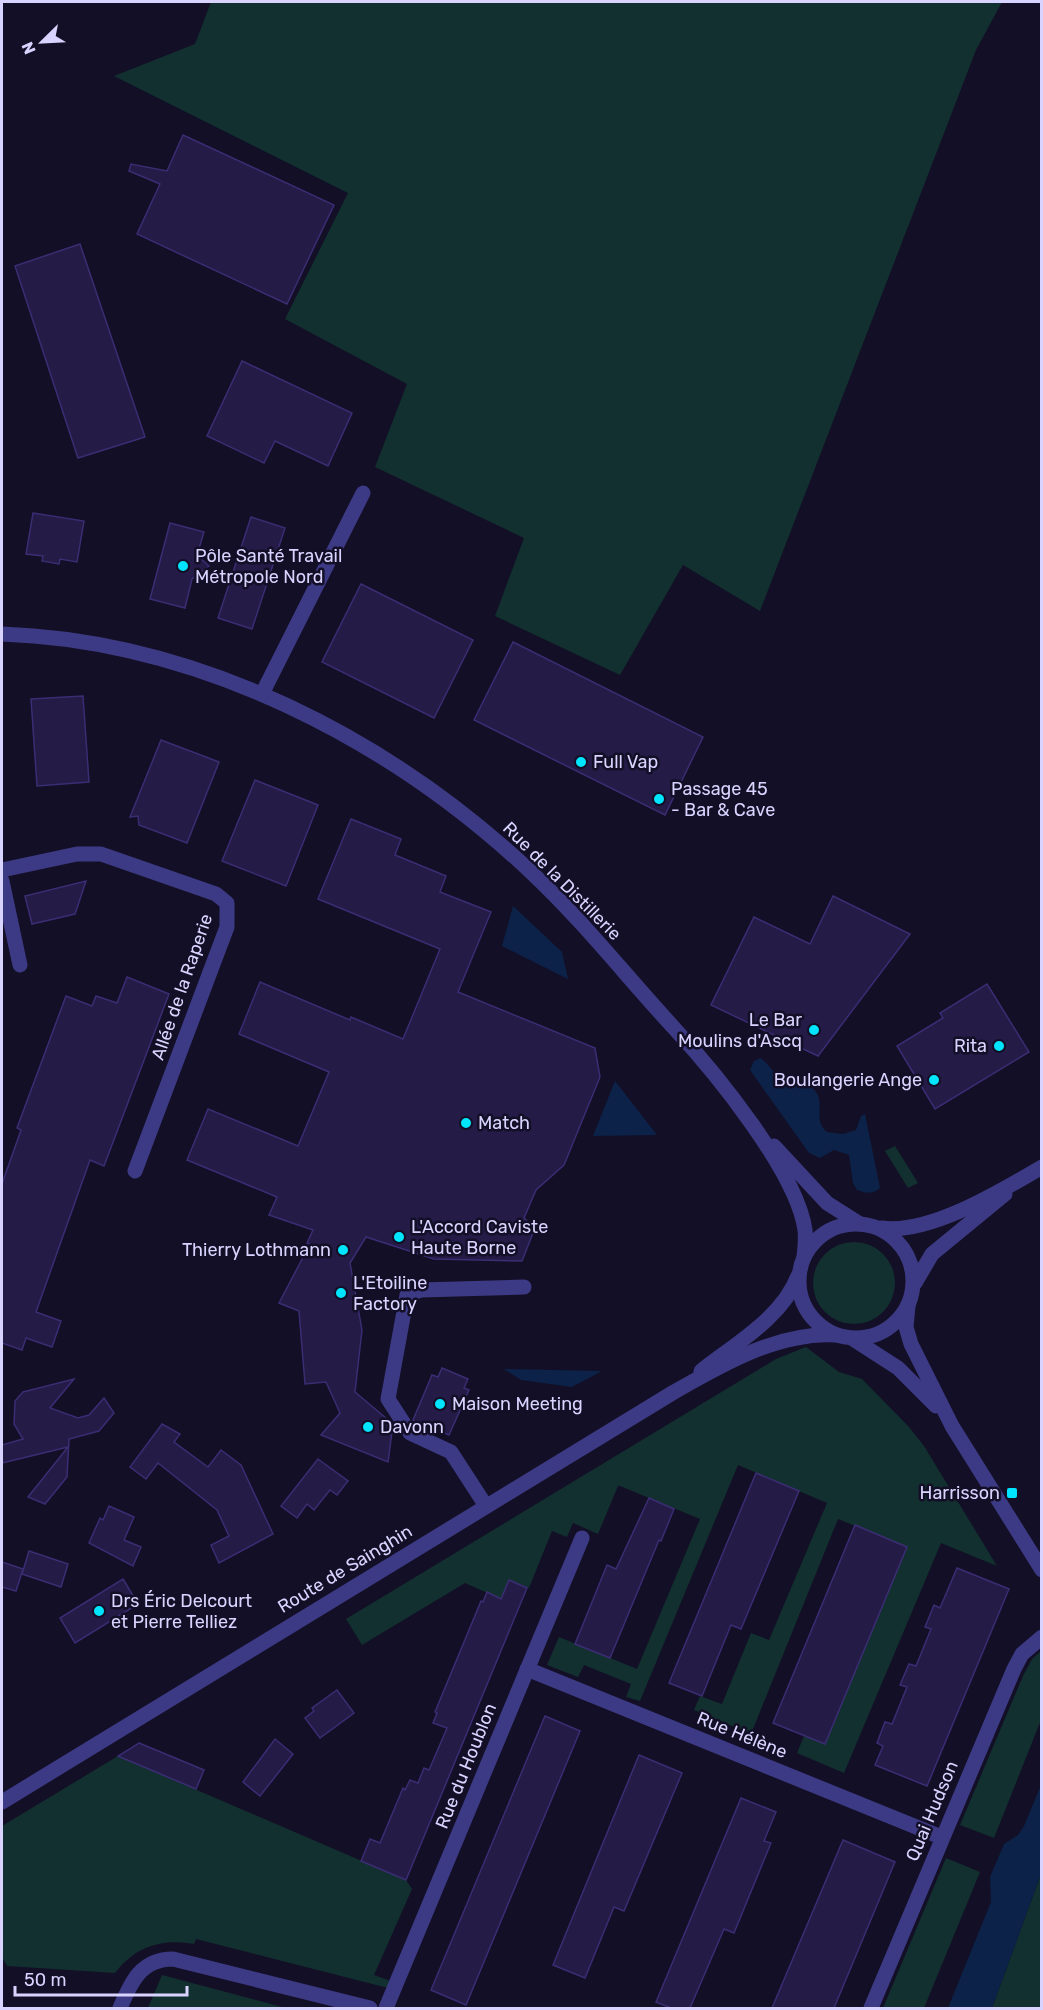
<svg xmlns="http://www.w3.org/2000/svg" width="1043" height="2010" viewBox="0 0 1043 2010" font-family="Rubik,sans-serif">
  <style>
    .green { fill: #12302f }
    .water { fill: #0c2248 }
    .building { fill: #241b47; stroke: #3b2d73; stroke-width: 1.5 }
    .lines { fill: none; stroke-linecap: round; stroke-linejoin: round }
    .minor { stroke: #3d3a85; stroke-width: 15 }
    .tertiary { stroke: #3d3a85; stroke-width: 15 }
    .poi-dot { fill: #00e5ff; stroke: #130f26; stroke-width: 2 }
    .labels { text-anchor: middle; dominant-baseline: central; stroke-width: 5; stroke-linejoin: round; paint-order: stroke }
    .poi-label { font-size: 18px; fill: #d9d4ff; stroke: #130f26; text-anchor: start }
    .street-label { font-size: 18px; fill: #d9d4ff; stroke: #130f26 }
  </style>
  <rect width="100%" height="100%" fill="#130f26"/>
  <g class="green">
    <path d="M211 2H1002L976 50 760 611 683 565 620 675 495 616 524 538 375 467 407 384 285 319 348 193 114 76 195 44Z"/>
    <path d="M895 1146 918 1183 908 1188 885 1151Z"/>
    <circle cx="854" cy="1283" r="41"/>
    <path d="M806 1347 839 1372 862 1379 909 1427 924 1446 997 1566 941 1543 844 1773 797 1753 804 1736 825 1744 907 1547 838 1519 751 1734 694 1710 700 1696 722 1704 751 1633 769 1640 827 1503 738 1465 640 1701 626 1697 631 1684 584 1665 578 1677 547 1665 559 1637 637 1669 700 1519 620 1486H618L598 1534 573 1523 567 1537 552 1531 529 1588 509 1580 501 1599 465 1583 362 1645 346 1619 776 1359Z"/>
    <path d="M1041 1651V1720L994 1838 960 1825 1023 1676 1032 1659Z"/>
    <path d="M118 1756 406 1880 412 1889 374 1975 391 1981 388 1988 196 1939 194 1944C161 1938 135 1947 115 1973L7 1966 2 1957V1826Z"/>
    <path d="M946 1858 980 1872 924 2008H883Z"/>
    <path d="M1041 1874V2008H992Z"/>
    <path d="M162 1975 286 2008H148Z"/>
  </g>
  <g class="water">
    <path d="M513 906 562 952 568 979 502 946Z"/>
    <path d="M760 1058C769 1063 772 1073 781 1078 792 1085 808 1079 816 1092 825 1105 813 1121 827 1132L843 1134 856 1130 861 1116 865 1114 880 1188C872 1195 866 1193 857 1190L853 1183 849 1155 834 1150 820 1158 809 1153 750 1070 754 1061Z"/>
    <path d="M615 1081 657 1135 593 1136Z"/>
    <path d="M504 1369 602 1371 572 1387 521 1380Z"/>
    <path d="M1041 1785V1874L992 2008H948L991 1902 990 1877 1004 1844 1018 1835 1024 1826Z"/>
  </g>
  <g class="building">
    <path d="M183 135 334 205 287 304 137 234 160 184 129 171 131 164 167 171Z"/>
    <path d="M80 244 145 437 78 458 15 266Z"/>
    <path d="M242 361 352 413 328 466 275 441 264 463 207 436Z"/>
    <path d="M33 513 84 521 77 562 60 559 59 564 42 561 43 556 26 554Z"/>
    <path d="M251 517 285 528 252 629 218 618Z"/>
    <path d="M170 523 204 532 197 555 209 566 192 579 185 608 150 599Z"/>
    <path d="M361 584 473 640 434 718 322 662Z"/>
    <path d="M513 642 703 737 665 815 474 720Z"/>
    <path d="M83 696 89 782 37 786 31 699Z"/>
    <path d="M161 740 219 762 187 843 139 825 138 816 130 817Z"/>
    <path d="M255 780 318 805 286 886 222 861Z"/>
    <path d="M351 819 401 839 395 855 446 876 440 892 491 912 458 992 595 1048 600 1077 564 1165 536 1190 524 1218 535 1228 522 1261 434 1259 366 1237 350 1263 362 1330 355 1392 393 1424 388 1462 321 1435 340 1413 326 1382 305 1384 299 1311 279 1303 310 1244 307 1243 313 1230 269 1215 277 1197 187 1160 208 1109 298 1146 329 1072 239 1034 260 982 350 1020 351 1017 403 1039 440 949 318 899Z"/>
    <path d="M86 881 75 914 32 924 25 896Z"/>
    <path d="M833 896 910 934 818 1056 711 1005 754 917 810 944Z"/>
    <path d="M127 977 169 994 104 1166 90 1160 36 1312 61 1321 52 1347 26 1338 22 1350 2 1343V1184L21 1130 17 1128 66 996 92 1006 96 996 117 1003Z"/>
    <path d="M987 984 1029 1052 935 1109 897 1046 943 1018 940 1013Z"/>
    <path d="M442 1368 468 1379 464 1388 469 1390 449 1435 435 1429 433 1432 422 1428 413 1420 432 1375 438 1377Z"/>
    <path d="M74 1379 50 1408 78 1418 89 1415 104 1398 114 1413 99 1431 69 1439 67 1477 45 1504 28 1497 68 1447 2 1463V1445L23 1439 14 1424 15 1401 23 1392Z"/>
    <path d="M162 1424 180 1434 174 1442 208 1467 221 1450 241 1465 273 1534 219 1563 211 1545 229 1536 217 1510 158 1463 146 1479 130 1467Z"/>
    <path d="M318 1459 348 1481 337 1495 330 1490 314 1510 307 1504 297 1518 281 1506Z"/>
    <path d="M756 1473 799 1491 741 1629 731 1625 702 1696 669 1683Z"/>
    <path d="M649 1498 674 1509 661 1541 659 1540 610 1658 575 1644 607 1565 616 1569Z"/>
    <path d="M109 1506 134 1517 124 1540 141 1547 133 1566 89 1543 100 1518 103 1520Z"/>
    <path d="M855 1525 907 1547 825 1744 773 1723Z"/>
    <path d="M29 1551 68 1564 61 1587 22 1574Z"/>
    <path d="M2 1562 23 1569 16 1591 2 1587Z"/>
    <path d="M957 1568 1009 1589 927 1786 875 1765 883 1746 877 1743 885 1722 892 1724 907 1687 900 1685 909 1664 916 1666 931 1629 925 1627 934 1605 940 1608Z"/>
    <path d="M123 1579 138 1604 75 1643 60 1618Z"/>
    <path d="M509 1580 527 1588 406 1880 361 1861 370 1839 380 1843 403 1788 405 1790 410 1780 418 1783 424 1768 429 1770 447 1728 433 1723 437 1713 435 1712 481 1601 483 1602 487 1592 501 1599Z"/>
    <path d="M337 1690 354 1713 320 1738 305 1718 314 1711 312 1708Z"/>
    <path d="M545 1716 580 1731 466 2005 431 1990Z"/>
    <path d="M275 1739 293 1754 260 1796 243 1782Z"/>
    <path d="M139 1743 204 1770 196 1789 118 1756Z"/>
    <path d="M639 1755 682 1773 624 1911 614 1907 585 1978 553 1965Z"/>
    <path d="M741 1798 776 1812 764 1841 771 1843 734 1933 724 1929 690 2008H671L656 2002Z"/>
    <path d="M843 1840 895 1862 834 2008H772Z"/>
  </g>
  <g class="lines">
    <g class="minor">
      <path d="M2 634C199 641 390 739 532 873 583 921 627 977 674 1028 714 1071 797 1172 805 1230 806 1239 805 1248 804 1257"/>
      <path d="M262 694 363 493"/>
      <path d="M2 870 77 854H101L216 894 227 903V927L135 1171"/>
      <path d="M2 881 20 965"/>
      <path d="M774 1146 827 1203 860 1224"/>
      <path d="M908 1306 906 1327 911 1344 952 1426 1042 1570"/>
      <path d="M853 1339 898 1368 936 1406"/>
      <path d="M486 1506 451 1452 410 1433 388 1399 407 1295 421 1290 524 1287"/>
      <path d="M527 1669 941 1837"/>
      <path d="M120 2008C131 1982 141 1959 173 1959L370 2008"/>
      <path d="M386 2008 582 1538"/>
      <path d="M871 2008 1014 1669 1022 1654 1042 1637"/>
    </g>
    <g class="tertiary">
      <circle cx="856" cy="1281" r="57"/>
      <path d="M882 1228C929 1235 1001 1191 1042 1167"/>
      <path d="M915 1283 932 1254 1005 1194"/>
      <path d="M701 1371C735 1344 782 1318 798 1276"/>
      <path d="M2 1802 674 1392C723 1364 778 1332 836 1335"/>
    </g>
  </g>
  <g class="poi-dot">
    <circle cx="183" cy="566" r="6"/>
    <circle cx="581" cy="762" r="6"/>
    <circle cx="659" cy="799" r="6"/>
    <circle cx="814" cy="1030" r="6"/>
    <circle cx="999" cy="1046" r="6"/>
    <circle cx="934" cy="1080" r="6"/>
    <circle cx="466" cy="1123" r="6"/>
    <circle cx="399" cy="1237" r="6"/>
    <circle cx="343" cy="1250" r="6"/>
    <circle cx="341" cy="1293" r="6"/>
    <circle cx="440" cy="1404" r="6"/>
    <circle cx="368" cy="1427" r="6"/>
    <rect x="1006" y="1487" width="12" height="12" rx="3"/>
    <circle cx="99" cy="1611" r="6"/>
  </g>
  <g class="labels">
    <g class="poi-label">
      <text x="195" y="556">Pôle Santé Travail<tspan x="195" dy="21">Métropole Nord</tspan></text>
      <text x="593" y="762">Full Vap</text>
      <text x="671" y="789">Passage 45<tspan x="671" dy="21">- Bar &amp; Cave</tspan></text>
      <text x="802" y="1020" text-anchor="end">Le Bar<tspan x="802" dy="21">Moulins d'Ascq</tspan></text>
      <text x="987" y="1046" text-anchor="end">Rita</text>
      <text x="922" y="1080" text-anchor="end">Boulangerie Ange</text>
      <text x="478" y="1123">Match</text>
      <text x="411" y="1227">L'Accord Caviste<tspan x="411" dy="21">Haute Borne</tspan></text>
      <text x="331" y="1250" text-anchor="end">Thierry Lothmann</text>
      <text x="353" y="1283">L'Etoiline<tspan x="353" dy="21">Factory</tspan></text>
      <text x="452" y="1404">Maison Meeting</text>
      <text x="380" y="1427">Davonn</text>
      <text x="1000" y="1493" text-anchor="end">Harrisson</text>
      <text x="111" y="1601">Drs Éric Delcourt<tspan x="111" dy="21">et Pierre Telliez</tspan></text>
    </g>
    <g class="street-label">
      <text transform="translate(562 881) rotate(45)">Rue de la Distillerie</text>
      <text transform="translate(182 987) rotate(-71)">Allée de la Raperie</text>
      <text transform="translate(345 1569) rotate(-31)">Route de Sainghin</text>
      <text transform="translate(742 1735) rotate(22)">Rue Hélène</text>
      <text transform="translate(466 1766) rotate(-68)">Rue du Houblon</text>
      <text transform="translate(932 1811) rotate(-67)">Quai Hudson</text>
    </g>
  </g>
  <rect width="1043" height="2010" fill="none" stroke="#d9d4ff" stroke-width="6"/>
  <g transform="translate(42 42) rotate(246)" stroke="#130f26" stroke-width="4.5" paint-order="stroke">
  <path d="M0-4.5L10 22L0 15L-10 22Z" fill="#d9d4ff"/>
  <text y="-9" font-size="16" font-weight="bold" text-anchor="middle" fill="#d9d4ff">N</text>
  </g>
  <path d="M15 1986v9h172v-9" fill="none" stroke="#d9d4ff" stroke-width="3"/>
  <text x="24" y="1986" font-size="18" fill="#d9d4ff" stroke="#130f26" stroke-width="4.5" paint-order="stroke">50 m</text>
</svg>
